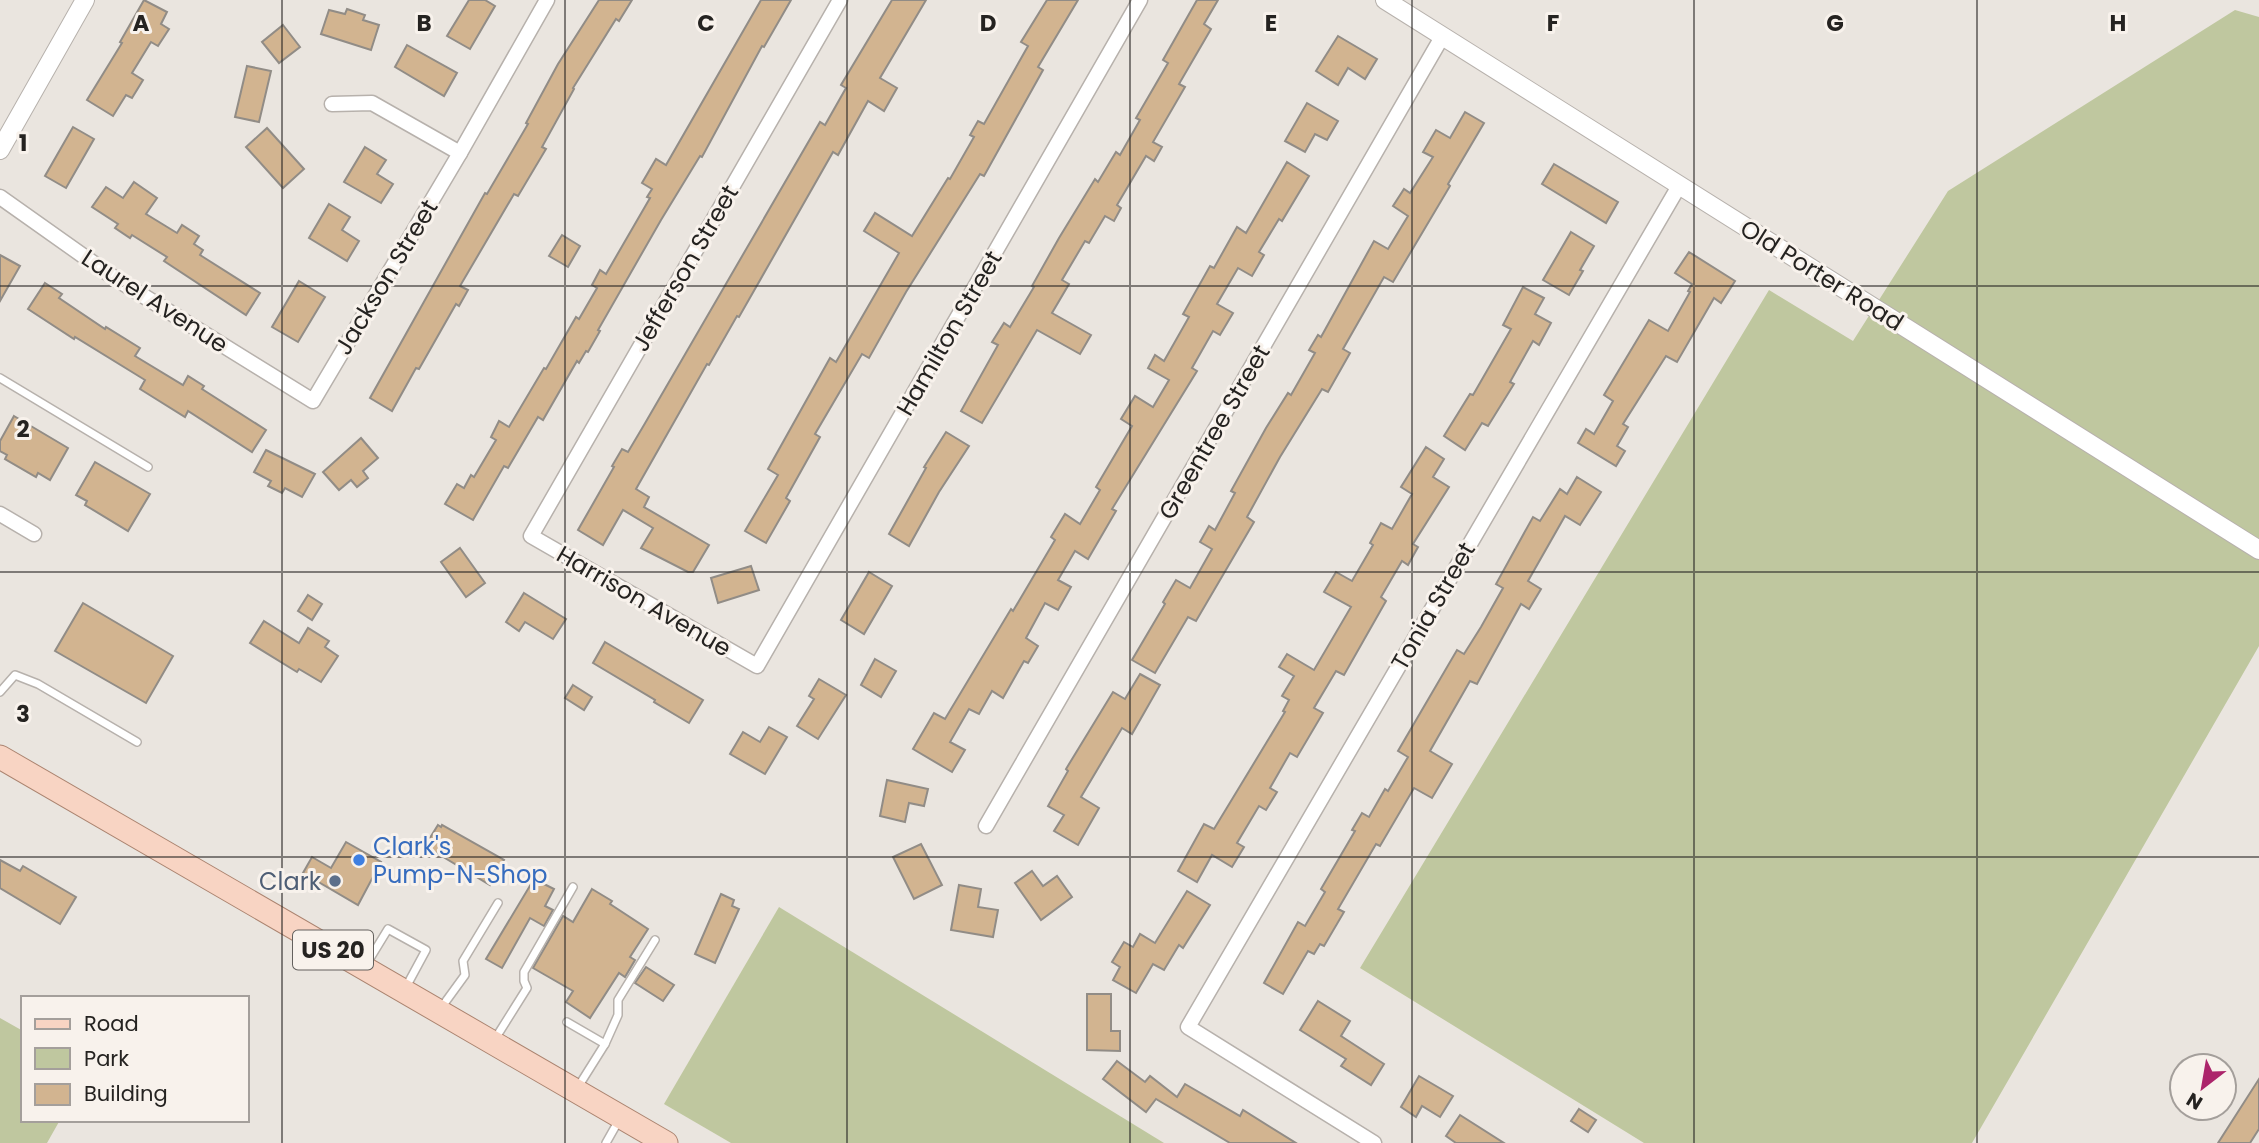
<svg xmlns="http://www.w3.org/2000/svg" width="2259" height="1143" viewBox="0 0 2259 1143" font-family="Poppins,sans-serif">
  <style>
    .green { fill: #bfc79f }
    .building { fill: #d2b490; stroke: #918c86; stroke-width: 2 }
    .lines { fill: none; stroke-linecap: round; stroke-linejoin: round }
    .service-casing { stroke: #b7b1ac; stroke-width: 10 }
    .minor-casing { stroke: #b7b1ac; stroke-width: 17 }
    .tertiary-casing { stroke: #b7b1ac; stroke-width: 20 }
    .primary-casing { stroke: #ab8470; stroke-width: 25 }
    .service { stroke: #fff; stroke-width: 7 }
    .minor { stroke: #fff; stroke-width: 14 }
    .tertiary { stroke: #fff; stroke-width: 18 }
    .primary { stroke: #f8d4c3; stroke-width: 23 }
    .grid { fill: none; stroke: #252321; stroke-width: 2; stroke-opacity: 0.55 }
    .shop-dot { fill: #3f7fe0; stroke: #f8f2ec; stroke-width: 2.5 }
    .service-dot { fill: #5c6f8a; stroke: #f8f2ec; stroke-width: 2.5 }
    .labels { text-anchor: middle; dominant-baseline: central; stroke-width: 6; stroke-linejoin: round; paint-order: stroke }
    .shield { fill: #f8f2ec; stroke: #64615e; stroke-width: 2 }
    .shield-label { font-size: 23px; font-weight: bold; fill: #252321 }
    .street-label { font-size: 24px; fill: #252321; stroke: #f8f2ec }
    .shop-label { font-size: 24px; fill: #366cbe; stroke: #f8f2ec; text-anchor: start }
    .service-label { font-size: 24px; fill: #4e5e75; stroke: #f8f2ec; text-anchor: end }
    .grid-label { font-size: 23px; text-anchor: middle; font-weight: bold; fill: #252321; stroke: #f8f2ec; stroke-width: 6; stroke-linejoin: round; paint-order: stroke }
  </style>
  <rect width="100%" height="100%" fill="#eae5df"/>
  <g class="green">
    <path d="M2235 10 2259 17V646L1972 1143H1644L1360 968 1769 290 1853 341 1948 191Z"/>
    <path d="M779 907 1164 1143H731L664 1104Z"/>
    <path d="M0 1018 23 1031V1120H60L47 1143H0Z"/>
  </g>
  <g class="building">
    <path d="M144 0 167 12 161 24 169 29 158 46 151 42 132 73 143 80 132 98 126 95 113 116 87 100 122 43 120 42Z"/>
    <path d="M469 0H485L495 6 470 49 447 36Z"/>
    <path d="M599 0H632L619 21 616 19 573 88 574 89 542 147 546 149 518 196 514 194 460 286 468 290 459 306 456 304 419 369 416 368 392 411 370 398 485 193 487 194 528 124 526 123 558 64Z"/>
    <path d="M761 0H791L764 47 762 46 702 157 700 156 661 220 598 330 600 331 588 352 586 351 579 363 577 361 543 420 538 417 508 468 504 466 473 520 445 504 457 484 464 488 471 475 474 477 496 440 491 437 499 421 509 427 544 368 546 369 576 317 579 319 597 288 592 285 600 270 606 274 650 198 647 197 652 189 642 183 656 159 666 165Z"/>
    <path d="M892 0H926L880 78 897 88 884 111 868 101 838 155 833 152 739 317 737 316 709 365 707 364 636 489 649 497 644 507 709 545 693 572H688L641 548 653 528 623 510 603 545 578 530 614 467 612 466 622 449 628 452 644 425 820 122 825 125 846 88 841 85Z"/>
    <path d="M1047 0H1078L1038 67 1043 70 984 176 980 174 906 292 869 358 862 354 815 434 820 437 786 498 790 501 766 543 745 531 778 475 768 469 830 358 836 362 899 253 864 231 875 213 912 236 948 178 950 179 974 137 970 135 978 121 984 124 1028 46 1021 42Z"/>
    <path d="M1197 0H1218L1204 24 1211 29 1179 84 1185 87 1153 142 1162 147 1154 161 1146 156 1117 205 1121 208 1114 221 1105 216 1089 243 1085 241 1062 280 1069 284 1052 313 1091 335 1080 354 1037 330 982 423 961 411 998 345 992 342 1004 323 1010 327 1034 287 1032 286 1059 238 1095 179 1098 182 1116 152 1120 155 1140 120 1136 118 1168 63 1163 60Z"/>
    <path d="M347 9 365 15 363 20 379 25 371 50 321 34 329 10 345 14Z"/>
    <path d="M283 25 300 47 279 63 262 42Z"/>
    <path d="M1338 36 1377 59 1365 79 1348 68 1338 85 1316 71Z"/>
    <path d="M407 45 457 73 444 96 395 67Z"/>
    <path d="M247 66 271 71 259 122 235 117Z"/>
    <path d="M1307 103 1338 121 1327 140 1315 134 1305 152 1285 141Z"/>
    <path d="M1465 112 1484 123 1448 184 1450 186 1393 282 1384 277 1343 349 1350 353 1328 392 1322 389 1280 457 1247 517 1254 522 1196 621 1188 617 1155 673 1132 660 1165 604 1163 602 1176 580 1190 588 1212 549 1200 542 1209 526 1215 530 1235 493 1231 491 1266 428 1288 393 1291 395 1315 353 1309 350 1318 335 1321 337 1374 241 1388 249 1408 216 1393 206 1404 189 1410 193 1433 157 1423 152 1436 130 1450 138Z"/>
    <path d="M73 127 94 139 66 188 45 176Z"/>
    <path d="M267 128 304 169 283 188 246 147Z"/>
    <path d="M365 147 386 160 377 174 393 184 381 203 344 182Z"/>
    <path d="M1287 162 1309 176 1282 221 1279 219 1259 252 1264 255 1252 276 1238 268 1217 304 1233 313 1220 335 1213 331 1192 368 1197 371 1112 509 1116 511 1088 559 1075 551 1058 580 1071 587 1058 610 1045 603 1026 638 1038 646 1028 663 1024 661 1003 698 992 691 979 714 969 709 950 742 965 750 952 772 913 749 934 713 945 719 1011 609 1013 611 1055 540 1051 537 1065 514 1080 524 1100 490 1096 487 1132 426 1121 419 1135 396 1153 407 1169 380 1148 368 1155 355 1164 361 1189 317 1183 314 1210 266 1214 268 1237 227 1246 233Z"/>
    <path d="M1554 164 1618 202 1606 223 1542 184Z"/>
    <path d="M134 182 157 198 146 214 177 233 182 225 199 236 194 244 203 250 200 255 260 293 246 315 164 261 167 257 132 235 130 238 115 228 118 224 92 207 106 187 123 198Z"/>
    <path d="M329 204 350 217 342 230 359 241 347 261 309 238Z"/>
    <path d="M1571 232 1594 246 1580 270 1583 271 1569 295 1543 280Z"/>
    <path d="M562 235 580 246 568 267 549 256Z"/>
    <path d="M1689 252 1735 281 1721 303 1714 298 1677 362 1666 356 1623 424 1628 427 1617 446 1625 451 1616 466 1578 443 1586 429 1594 434 1613 401 1604 395 1649 320 1668 331 1690 292 1688 291 1692 284 1675 273Z"/>
    <path d="M0 255 20 266 0 301Z"/>
    <path d="M299 281 325 297 298 342 272 327Z"/>
    <path d="M45 283 62 294 59 298 105 329 106 327 140 348 135 356 183 385 188 376 204 386 202 389 266 430 252 452 188 411 185 417 140 389 145 380 75 337 74 339 28 309Z"/>
    <path d="M1523 287 1544 298 1535 314 1551 323 1539 345 1533 341 1510 382 1514 384 1488 426 1482 423 1465 450 1444 436 1470 394 1473 395 1511 329 1503 325Z"/>
    <path d="M14 416 68 448 50 480 38 473 36 477 5 459 7 455 0 451V441Z"/>
    <path d="M946 432 969 446 939 492 909 546 889 534 926 468 924 467Z"/>
    <path d="M361 438 378 458 363 471 368 478 357 487 351 480 339 490 323 472Z"/>
    <path d="M1426 447 1444 459 1433 477 1449 487 1413 544 1418 547 1408 565 1402 561 1381 597 1386 601 1344 675 1336 671 1314 708 1323 713 1297 757 1290 753 1270 788 1277 792 1266 810 1259 806 1237 843 1244 847 1232 867 1212 855 1197 882 1178 871 1204 824 1214 829 1285 712 1283 711 1289 700 1282 696 1294 676 1279 667 1287 654 1314 670 1351 607 1324 592 1336 572 1352 581 1373 545 1370 543 1381 523 1392 529 1412 494 1401 487Z"/>
    <path d="M266 450 315 474 302 497 285 488 282 493 268 486 271 481 254 472Z"/>
    <path d="M95 462 150 494 128 531 85 505 87 501 76 495Z"/>
    <path d="M1577 477 1601 492 1580 525 1565 516 1528 581 1541 589 1529 609 1521 604 1477 684 1470 681 1430 751 1452 764 1432 798 1414 788 1380 846 1376 844 1338 909 1344 912 1324 946 1320 944 1314 954 1308 951 1283 994 1264 983 1298 922 1305 926 1325 892 1321 889 1355 831 1352 830 1362 813 1369 817 1385 789 1388 791 1408 757 1398 751 1457 650 1464 654 1481 627 1503 588 1496 584 1533 517 1540 521 1560 489 1567 494Z"/>
    <path d="M460 548 485 583 466 597 441 562Z"/>
    <path d="M751 566 759 590 718 603 711 578Z"/>
    <path d="M869 572 892 586 864 634 841 620Z"/>
    <path d="M524 593 566 619 553 639 525 622 519 631 506 622Z"/>
    <path d="M308 595 322 604 312 620 298 611Z"/>
    <path d="M83 603 173 656 146 703 55 651Z"/>
    <path d="M264 621 299 643 308 628 329 641 325 647 338 656 321 682 299 669 297 672 250 643Z"/>
    <path d="M605 642 703 700 689 723 654 702 655 700 593 663Z"/>
    <path d="M875 659 896 671 881 697 861 685Z"/>
    <path d="M1140 674 1160 685 1132 734 1122 728 1081 797 1099 808 1078 845 1054 831 1064 815 1048 806 1068 771 1066 769 1113 692 1125 699Z"/>
    <path d="M819 679 846 695 818 739 797 726 814 699 809 696Z"/>
    <path d="M573 685 592 697 584 710 565 698Z"/>
    <path d="M769 727 787 737 765 774 730 754 743 732 760 742Z"/>
    <path d="M887 780 928 789 924 806 909 803 905 822 880 816Z"/>
    <path d="M438 825 441 827 442 825 504 860 490 885 425 846Z"/>
    <path d="M346 842 381 862 358 905 303 873 312 857 331 868Z"/>
    <path d="M921 844 942 885 914 899 893 857Z"/>
    <path d="M0 860 20 871 23 866 76 897 60 924 0 888Z"/>
    <path d="M1032 871 1043 886 1057 876 1072 897 1041 920 1015 883Z"/>
    <path d="M534 879 554 889 545 906 553 910 544 926 530 918 502 968 486 959Z"/>
    <path d="M959 885 981 889 978 907 998 910 993 937 951 930Z"/>
    <path d="M592 889 612 901 610 904 648 929 630 957 635 960 625 977 619 973 590 1018 566 1002 573 991 533 968 563 916 573 922Z"/>
    <path d="M1187 891 1210 905 1183 948 1179 945 1164 970 1153 964 1136 993 1113 980 1120 967 1112 962 1124 942 1133 947 1140 934 1155 943Z"/>
    <path d="M721 894 734 900 732 906 739 909 715 963 695 954Z"/>
    <path d="M646 967 674 985 663 1001 635 983Z"/>
    <path d="M1087 994H1111V1031H1120V1051L1087 1050Z"/>
    <path d="M1318 1001 1350 1021 1341 1036 1384 1064 1371 1085 1341 1066 1346 1059 1300 1030Z"/>
    <path d="M1117 1061 1145 1082 1150 1076 1177 1097 1185 1084 1240 1116 1243 1110 1296 1143H1230L1156 1099 1146 1112 1103 1079Z"/>
    <path d="M1419 1076 1453 1096 1440 1117 1422 1106 1416 1117 1401 1107Z"/>
    <path d="M2259 1079V1129L2250 1143H2218Z"/>
    <path d="M1579 1109 1596 1120 1588 1132 1571 1121Z"/>
    <path d="M1460 1115 1504 1143H1456L1446 1136Z"/>
  </g>
  <g class="lines">
    <defs>
      <g id="service">
        <path d="M0 378 148 467"/>
        <path d="M0 692 15 675 38 684 137 742"/>
        <path d="M366 965 388 929 426 950 406 987"/>
        <path d="M441 1008 465 975 463 961 498 903"/>
        <path d="M567 1022 605 1044 578 1087"/>
        <path d="M495 1039 527 988 524 981V972L573 887"/>
        <path d="M605 1044 618 1015V1000L655 940"/>
        <path d="M606 1143 619 1120"/>
      </g>
      <g id="minor">
        <path d="M840 0 531 536 757 666 1140 0"/>
        <path d="M332 104 372 103 460 153"/>
        <path d="M0 197 113 277 313 401 460 153 547 0"/>
        <path d="M0 514 34 534"/>
        <path d="M986 826 1442 37"/>
        <path d="M1374 1143 1188 1027 1679 186"/>
      </g>
      <g id="tertiary">
        <path d="M1385 0 2259 550"/>
        <path d="M0 150 85 0"/>
      </g>
      <path id="primary" d="M0 757 666 1143"/>
    </defs>
    <use href="#service" class="service-casing"/>
    <use href="#minor" class="minor-casing"/>
    <use href="#tertiary" class="tertiary-casing"/>
    <use href="#primary" class="primary-casing"/>
    <use href="#service" class="service"/>
    <use href="#minor" class="minor"/>
    <use href="#tertiary" class="tertiary"/>
    <use href="#primary" class="primary"/>
  </g>
  <path class="grid" d="M282 0V1143M565 0V1143M847 0V1143M1130 0V1143M1412 0V1143M1694 0V1143M1977 0V1143M0 286H2259M0 572H2259M0 857H2259"/>
  <circle class="shop-dot" cx="359" cy="860" r="7"/>
  <circle class="service-dot" cx="335" cy="881" r="7"/>
  <g class="labels">
    <rect class="shield" x="293" y="930.5" width="80" height="39" rx="5"/>
    <g class="shield-label">
      <text x="333" y="950">US 20</text>
    </g>
    <g class="street-label">
      <text transform="translate(685 268) rotate(-60)">Jefferson Street</text>
      <text transform="translate(1822 275) rotate(32)">Old Porter Road</text>
      <text transform="translate(386 277) rotate(-59)">Jackson Street</text>
      <text transform="translate(155 301) rotate(33)">Laurel Avenue</text>
      <text transform="translate(949 333) rotate(-60)">Hamilton Street</text>
      <text transform="translate(1214 432) rotate(-60)">Greentree Street</text>
      <text transform="translate(644 601) rotate(30)">Harrison Avenue</text>
      <text transform="translate(1433 606) rotate(-60)">Tonia Street</text>
    </g>
    <g class="shop-label">
      <text x="373" y="846">Clark's<tspan x="373" dy="28">Pump-N-Shop</tspan></text>
    </g>
    <g class="service-label">
      <text x="321" y="881">Clark</text>
    </g>
  </g>
  <g class="grid-label">
    <text x="141" y="31">A</text>
    <text x="424" y="31">B</text>
    <text x="706" y="31">C</text>
    <text x="988" y="31">D</text>
    <text x="1271" y="31">E</text>
    <text x="1553" y="31">F</text>
    <text x="1835" y="31">G</text>
    <text x="2118" y="31">H</text>
    <text x="23" y="151">1</text>
    <text x="23" y="437">2</text>
    <text x="23" y="722">3</text>
  </g>
  <rect x="21" y="996" width="228" height="126" fill="#f8f2ec" stroke="#a49f9b" stroke-width="2"/>
  <rect x="35" y="1019" width="35" height="10" fill="#f8d4c3" stroke="#a49f9b" stroke-width="2"/>
  <text x="84" y="1031" font-size="21" fill="#252321">Road</text>
  <rect x="35" y="1048" width="35" height="21" fill="#bfc79f" stroke="#a49f9b" stroke-width="2"/>
  <text x="84" y="1066" font-size="21" fill="#252321">Park</text>
  <rect x="35" y="1084" width="35" height="21" fill="#d2b490" stroke="#a49f9b" stroke-width="2"/>
  <text x="84" y="1101" font-size="21" fill="#252321">Building</text>
  <g transform="translate(2203 1087) rotate(211)"><circle r="33" fill="#f8f2ec" stroke="#a49f9b" stroke-width="2"/>
  <path d="M0-5L12 26L0 18L-12 26Z" fill="#ac256b"/>
  <text y="-10" font-size="19" font-weight="bold" text-anchor="middle" fill="#252321">N</text>
  </g>
</svg>
